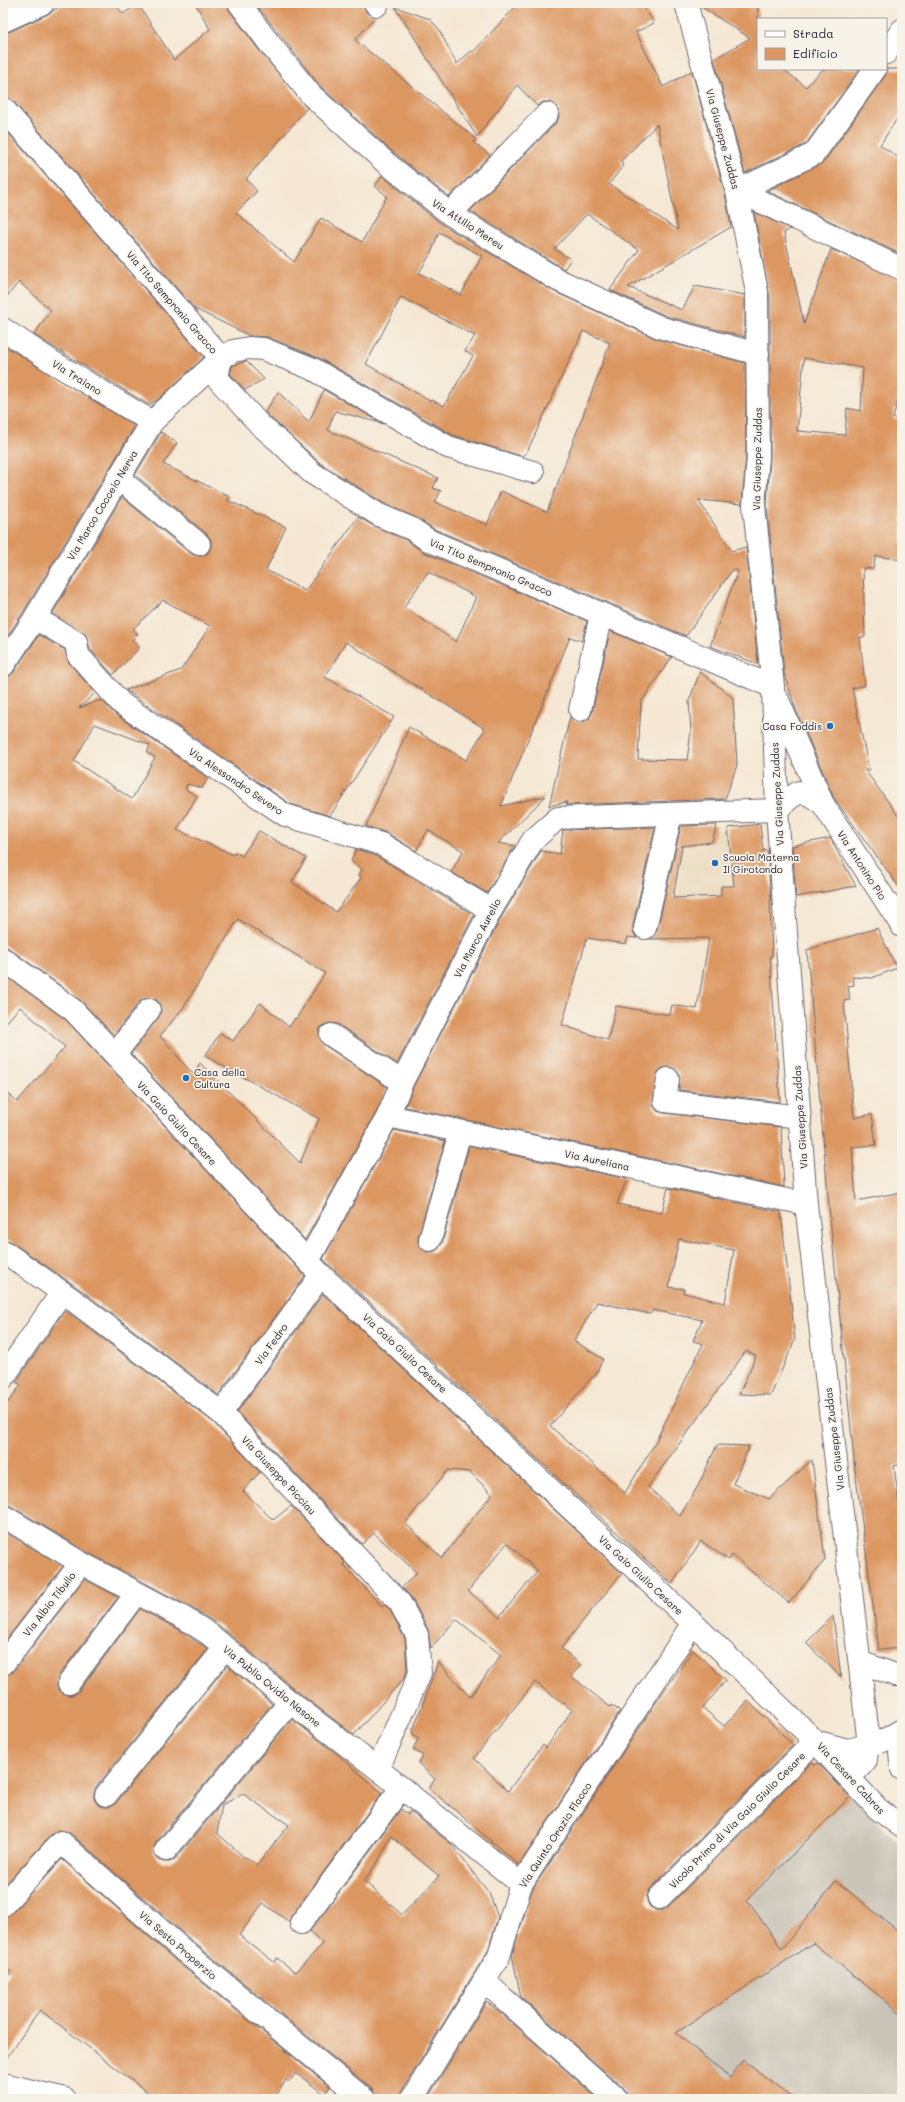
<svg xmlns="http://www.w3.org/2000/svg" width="905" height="2102" viewBox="0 0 905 2102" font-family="Mali,sans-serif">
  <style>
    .built { fill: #ead8ba }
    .industrial { fill: #cac3b8 }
    .building { fill: #dc9661; fill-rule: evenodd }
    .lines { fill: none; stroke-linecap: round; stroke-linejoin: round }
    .minor-casing { stroke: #6c6770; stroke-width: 24 }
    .tertiary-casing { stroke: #6c6770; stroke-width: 24 }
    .minor { stroke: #fff; stroke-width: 22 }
    .tertiary { stroke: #fff; stroke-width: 22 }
    .poi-dot { fill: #1f6fb2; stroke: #f7f3e8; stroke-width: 1.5 }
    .labels { text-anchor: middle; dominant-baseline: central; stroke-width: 3.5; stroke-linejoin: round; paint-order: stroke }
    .street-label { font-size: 10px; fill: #22223b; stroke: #f7f3e8 }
    .poi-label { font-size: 10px; fill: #22223b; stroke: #f7f3e8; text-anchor: start }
  </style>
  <rect width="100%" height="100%" fill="#f7f3e8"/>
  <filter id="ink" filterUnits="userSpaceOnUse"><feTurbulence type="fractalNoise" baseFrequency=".025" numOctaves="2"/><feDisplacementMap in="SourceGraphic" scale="8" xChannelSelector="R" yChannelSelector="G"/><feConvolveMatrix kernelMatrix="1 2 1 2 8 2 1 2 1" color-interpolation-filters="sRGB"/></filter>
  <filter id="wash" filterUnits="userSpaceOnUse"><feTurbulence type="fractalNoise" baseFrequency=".012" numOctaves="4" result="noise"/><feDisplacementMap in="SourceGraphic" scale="16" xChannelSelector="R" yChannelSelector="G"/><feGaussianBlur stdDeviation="0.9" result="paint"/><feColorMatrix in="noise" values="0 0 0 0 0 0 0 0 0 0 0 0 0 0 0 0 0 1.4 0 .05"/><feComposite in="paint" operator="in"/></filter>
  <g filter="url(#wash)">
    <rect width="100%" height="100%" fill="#f5e7d3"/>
    <path class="built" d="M760 824 771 937 659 940 645 938 674 835Z"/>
    <path class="industrial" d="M818 1763 852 1795 902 1847V2099H632L530 2013 717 1860Z"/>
    <g id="blocks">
      <g class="building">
        <path d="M65 3H115L123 14 138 4 174 60 210 29 195 3H227L229 10 259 50 307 108 246 179 257 191 236 213 294 262 321 218 362 242 387 196 375 186 382 176 443 225 553 291 657 339 745 363 746 456 742 504 698 500 732 551 746 547 758 664 710 646 738 571 733 569 686 636 434 529 417 518 385 504 320 463 269 416 265 412 278 392 309 422 324 390 384 424 335 411 328 430 438 478 433 488 441 491 435 502 487 525 501 491 547 512 610 343 583 331 526 454 521 456 453 435 319 358 268 337 250 336 195 309 12 100 3 96V35L48 14ZM439 232 482 256 461 295 419 273 431 253ZM401 297 475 336 465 351 473 356 444 406 432 400 430 401 366 364Z"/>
        <path d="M255 3H363L366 12 375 17 355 40 476 139 473 142 490 155 449 197 393 152 320 86Z"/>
        <path d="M519 3H641L654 23 636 32 663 87 692 71 725 194 731 227 628 287 682 310 695 286 745 295V337L666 316 610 290 639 250 587 214 554 249 571 259 564 269 470 211 556 123 559 117V110L555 105 550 102H543L537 106 517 85 477 137 395 7 430 19 438 28 457 64 471 51 473 52ZM657 124 678 230 609 184 623 166 621 161Z"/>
        <path d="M699 3H758V69H783L806 87 823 69H860L806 144 745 173 714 59 750 38 700 6Z"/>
        <path d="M887 69H902V111L880 145 902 160V255L767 191 824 162 885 76Z"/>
        <path d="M3 127 204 357 160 398 149 405 34 335 51 310 19 282 3 301Z"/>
        <path d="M754 212 790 229 784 233 804 324 831 249 902 281V384L893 418 902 420V560L876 556 873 569 863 568 865 637H860L865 685 852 688 869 770H865L902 821V891L834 798 796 710 784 673 767 506 770 456V299ZM804 358 863 368 861 411 847 408 845 435 797 431Z"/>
        <path d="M3 345 135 426 24 611 3 643Z"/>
        <path d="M246 361 264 379 245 390 230 374 232 366Z"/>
        <path d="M161 432 177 443 163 464 230 497 227 500 286 527 266 570 305 591 358 517 374 526 406 540 423 552 587 621 582 641 570 637 501 806 546 796 498 843 515 846 487 893 451 872 463 851 428 830 416 851 387 833 366 826 409 727 466 760 485 729 346 642 325 677 394 717 330 816 290 804 126 690 181 670 210 626 163 600 133 629 138 635 132 640 139 648 113 675 90 649 86 635 52 614 122 497 191 554 197 556H203L209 552 211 546V540L207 534 135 475ZM428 572 476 597 456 642 404 607Z"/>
        <path d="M610 631 672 657 641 702 638 759 687 760 691 732 689 701 700 672 733 698 737 765 725 799 566 805 567 802 549 806 570 717 577 722H583L589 719 592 713Z"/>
        <path d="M39 635 65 650 69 663 95 693 79 708 101 700 115 714 208 778 202 788 187 784 185 789 197 796 177 830 234 855 235 852 242 856 259 831 306 858 292 882 336 912 361 878 359 875 362 869 351 861 356 849 376 856 474 915 397 1064 338 1024 331 1023 326 1024 320 1028 319 1035 324 1045 387 1087 377 1111 305 1240 131 1054 159 1017 161 1011 160 1005 157 1000 150 998 144 999 139 1002 114 1035 80 1000 3 944V678L9 677 13 673ZM95 724 150 745 147 753 155 757 132 799 74 761ZM238 919 325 973 296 1019 295 1018 289 1027 260 1003 233 1041 220 1033 205 1056 319 1119 300 1163 200 1063 193 1074 160 1036 183 1008Z"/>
        <path d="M760 824 763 851 767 850 771 901 770 902 772 956H770L780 1102 679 1090V1074L675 1069 669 1067 663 1068 658 1072 653 1100V1105L657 1111 664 1113 781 1127 784 1187 405 1107 413 1087 502 916 541 851 560 854 563 830 655 827 633 925V932L637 938 628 937 626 944 587 938 562 1025 608 1040 616 1006 670 1015 672 1005 697 1009 709 938 650 939 657 931 681 826 717 825 712 842 682 846 673 898 721 896V886H734L728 828Z"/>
        <path d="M830 838 856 886 796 897 792 846Z"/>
        <path d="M877 928 897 968 872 978 853 977 854 985 848 986 850 1000 844 1001 854 1118 872 1114 876 1145 852 1147 856 1201 902 1192V1464L894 1466 900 1511H902V1648L879 1650 855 1470 829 1207 807 950Z"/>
        <path d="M3 974 65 1019 305 1276 218 1395 81 1290 10 1241 3 1239V1090L17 1102 65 1047 20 1007 3 1026Z"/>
        <path d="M394 1130 445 1141 418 1237V1243L421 1248 427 1252H433L438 1249 442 1243 469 1146 627 1179 617 1204 662 1213 668 1188 781 1212 795 1339 771 1395 739 1394 756 1356 746 1351 648 1487 680 1516 699 1484 717 1445 749 1446 733 1484 769 1499 812 1460 825 1560 789 1603 732 1555 729 1560 701 1541 672 1584 323 1259ZM679 1239 734 1250 725 1303 684 1293V1289L669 1287ZM597 1302 650 1314 653 1310 702 1320 693 1341 703 1344 655 1443 625 1493 550 1426 592 1377 594 1378 603 1359 574 1341Z"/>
        <path d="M323 1294 622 1573 561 1648 581 1665 571 1676 610 1707 611 1705 620 1711 519 1865 429 1788 435 1779 418 1763 423 1756 413 1749 419 1738 412 1733 438 1662 470 1697 501 1655 456 1619 431 1648 428 1629 411 1597 402 1587 417 1573 374 1533 362 1544 237 1412ZM448 1470 470 1472 492 1494 442 1558 405 1523ZM507 1543 538 1571 499 1617 468 1591ZM535 1682 572 1710 546 1748 543 1745 508 1791 474 1758Z"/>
        <path d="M65 1310 213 1422 260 1472 243 1491 273 1520 291 1506 345 1562 343 1564 382 1606 384 1604 390 1610 405 1639 407 1671 404 1678 354 1735 298 1692 216 1623 190 1607 87 1552 9 1505 3 1504V1409L21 1385 16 1382Z"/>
        <path d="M3 1531 63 1566 3 1644Z"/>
        <path d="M84 1579 118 1597 59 1675 57 1681V1688L62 1693 67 1695H74L79 1691 140 1609 178 1629 208 1649 96 1787 94 1793V1799L98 1805 104 1807H110L116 1803 227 1665 272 1704 156 1842 154 1847V1854L158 1860 164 1862H170L176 1858 292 1719 337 1754 382 1793 291 1916 289 1922 263 1903 239 1935 274 1962 277 1958 295 1972 323 1944 310 1931 401 1809 408 1815 410 1811 451 1844 489 1893 498 1917 488 1951 401 2092 400 2099H376L372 2089 192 1941 69 1832 58 1830 52 1834 3 1887V1676L13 1672ZM243 1794 289 1825 257 1865 246 1857 245 1858 217 1833 222 1805ZM391 1836 439 1876 402 1915 364 1881 379 1860Z"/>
        <path d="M833 1616 841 1677 806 1643Z"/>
        <path d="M693 1650 726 1680 703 1708 724 1726 748 1701 793 1745 650 1889 647 1895V1901L650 1907 656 1910H663L668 1907 812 1762 815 1765 818 1763 820 1765 850 1797 747 1900 782 1949 836 1881 902 1934V2014L813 1943 676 2033 730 2078 743 2060 794 2099H629L625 2090 521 1997 512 1955 532 1890 659 1698Z"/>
        <path d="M62 1859 176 1961 330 2087 324 2094 296 2073 289 2082 286 2080 274 2099H156L40 2010 3 2063V1983L11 1972 3 1966V1917L12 1913Z"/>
        <path d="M486 2002 500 2012 598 2099H427Z"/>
      </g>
    </g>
  </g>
  <g filter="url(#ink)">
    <use href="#blocks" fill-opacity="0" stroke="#6c6770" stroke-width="1"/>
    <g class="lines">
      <defs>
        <g id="minor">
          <path d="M239 3 269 43 311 95 385 162 450 214 558 280 662 328 758 354"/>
          <path d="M375 3 377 5"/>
          <path d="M3 21 43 3"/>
          <path d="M886 53 902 30"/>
          <path d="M3 108 221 358 217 378 260 425 282 444 312 473 379 515 412 529 428 540 773 687"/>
          <path d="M752 184 755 199 902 269"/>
          <path d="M737 191 814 154 875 69"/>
          <path d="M450 214 547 114"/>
          <path d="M3 329 54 363 152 422"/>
          <path d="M118 478 199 544"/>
          <path d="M35 618 76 642 78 655 122 704 285 815 381 844 491 910"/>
          <path d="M3 666 35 618 152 422 221 358 233 351 249 348 263 349 313 369 448 447 533 472"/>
          <path d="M580 710 601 614"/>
          <path d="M645 928 671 814"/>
          <path d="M331 1035 402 1082"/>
          <path d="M115 1054 149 1010"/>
          <path d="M668 1079 665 1101 800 1117"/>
          <path d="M388 1116 806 1204"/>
          <path d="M430 1240 460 1132"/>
          <path d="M3 1251 73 1300 221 1413 400 1603 417 1635 420 1673 378 1769"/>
          <path d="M308 1261 388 1116 402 1082 491 910 533 840 558 818 777 810"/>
          <path d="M3 1378 62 1292"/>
          <path d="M221 1413 321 1275"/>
          <path d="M3 1516 81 1563 184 1618 209 1634 290 1702 378 1769 521 1884"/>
          <path d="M860 1662 895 1675H902"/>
          <path d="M3 1664 81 1563"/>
          <path d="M69 1683 136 1594"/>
          <path d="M106 1795 225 1648"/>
          <path d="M166 1850 290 1702"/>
          <path d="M659 1898 815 1741"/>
          <path d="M3 1905 61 1842 184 1951 364 2099"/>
          <path d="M301 1923 401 1788"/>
          <path d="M484 1981 617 2099"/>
          <path d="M3 2084 65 2099"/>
          <path d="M412 2099 499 1956 521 1884 693 1623"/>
        </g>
        <g id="tertiary">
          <path d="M686 3 737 191 757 292 758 456 754 506 773 687 777 810 806 1204 868 1736 866 1760 857 1770 845 1773"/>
          <path d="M778 700 823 804 902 926"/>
          <path d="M777 810 790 798 799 792 810 795 823 804"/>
          <path d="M3 959 73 1010 321 1275 693 1623 810 1736 878 1809 902 1827"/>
          <path d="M902 1730 900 1752 902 1769"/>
          <path d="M815 1741 848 1750 883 1741 902 1730"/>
        </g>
      </defs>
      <use href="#minor" class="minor-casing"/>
      <use href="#tertiary" class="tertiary-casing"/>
      <use href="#minor" class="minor"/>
      <use href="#tertiary" class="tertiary"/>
    </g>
  </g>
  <g class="poi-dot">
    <circle cx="830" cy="726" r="4"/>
    <circle cx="715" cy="863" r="4"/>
    <circle cx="186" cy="1078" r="4"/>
  </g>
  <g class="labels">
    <g class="street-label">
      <text transform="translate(723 139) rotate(75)">Via Giuseppe Zuddas</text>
      <text transform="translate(468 224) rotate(33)">Via Attilio Mereu</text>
      <text transform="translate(172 302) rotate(49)">Via Tito Sempronio Gracco</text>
      <text transform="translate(77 377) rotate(32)">Via Traiano</text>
      <text transform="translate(757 459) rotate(-89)">Via Giuseppe Zuddas</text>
      <text transform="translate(102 505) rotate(-59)">Via Marco Cocceio Nerva</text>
      <text transform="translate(491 567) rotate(23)">Via Tito Sempronio Gracco</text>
      <text transform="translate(236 781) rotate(34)">Via Alessandro Severo</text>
      <text transform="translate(777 794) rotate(-93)">Via Giuseppe Zuddas</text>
      <text transform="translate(862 865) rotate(57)">Via Antonino Pio</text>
      <text transform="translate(477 938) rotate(-62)">Via Marco Aurelio</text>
      <text transform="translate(800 1117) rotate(-94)">Via Giuseppe Zuddas</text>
      <text transform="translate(177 1123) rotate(47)">Via Gaio Giulio Cesare</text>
      <text transform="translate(597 1160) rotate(12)">Via Aureliana</text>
      <text transform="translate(271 1344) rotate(-54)">Via Fedro</text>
      <text transform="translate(405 1353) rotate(43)">Via Gaio Giulio Cesare</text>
      <text transform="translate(834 1439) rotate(-97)">Via Giuseppe Zuddas</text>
      <text transform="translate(279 1475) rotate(47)">Via Giuseppe Picciau</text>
      <text transform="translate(641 1575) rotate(43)">Via Gaio Giulio Cesare</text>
      <text transform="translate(49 1604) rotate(-52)">Via Albio Tibullo</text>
      <text transform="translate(272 1686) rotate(39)">Via Publio Ovidio Nasone</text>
      <text transform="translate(851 1778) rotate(47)">Via Cesare Cabras</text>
      <text transform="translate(737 1820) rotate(-45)">Vicolo Primo di Via Gaio Giulio Cesare</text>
      <text transform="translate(555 1835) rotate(-57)">Via Quinto Orazio Flacco</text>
      <text transform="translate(178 1945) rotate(41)">Via Sesto Properzio</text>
    </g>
    <g class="poi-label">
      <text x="822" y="726" text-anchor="end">Casa Foddis</text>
      <text x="723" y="857">Scuola Materna<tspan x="723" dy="12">Il Girotondo</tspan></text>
      <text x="194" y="1072">Casa della<tspan x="194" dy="12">Cultura</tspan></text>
    </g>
  </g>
  <rect width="905" height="2102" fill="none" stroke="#f7f3e8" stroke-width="16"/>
  <rect x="757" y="18" width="130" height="52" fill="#f7f3e8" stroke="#a29fa3"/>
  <rect x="765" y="31" width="20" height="6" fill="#ffffff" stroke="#a29fa3"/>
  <text x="793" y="38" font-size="12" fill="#22223b">Strada</text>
  <rect x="765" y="48" width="20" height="12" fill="#dc9661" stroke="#a29fa3"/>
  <text x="793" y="58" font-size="12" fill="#22223b">Edificio</text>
</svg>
